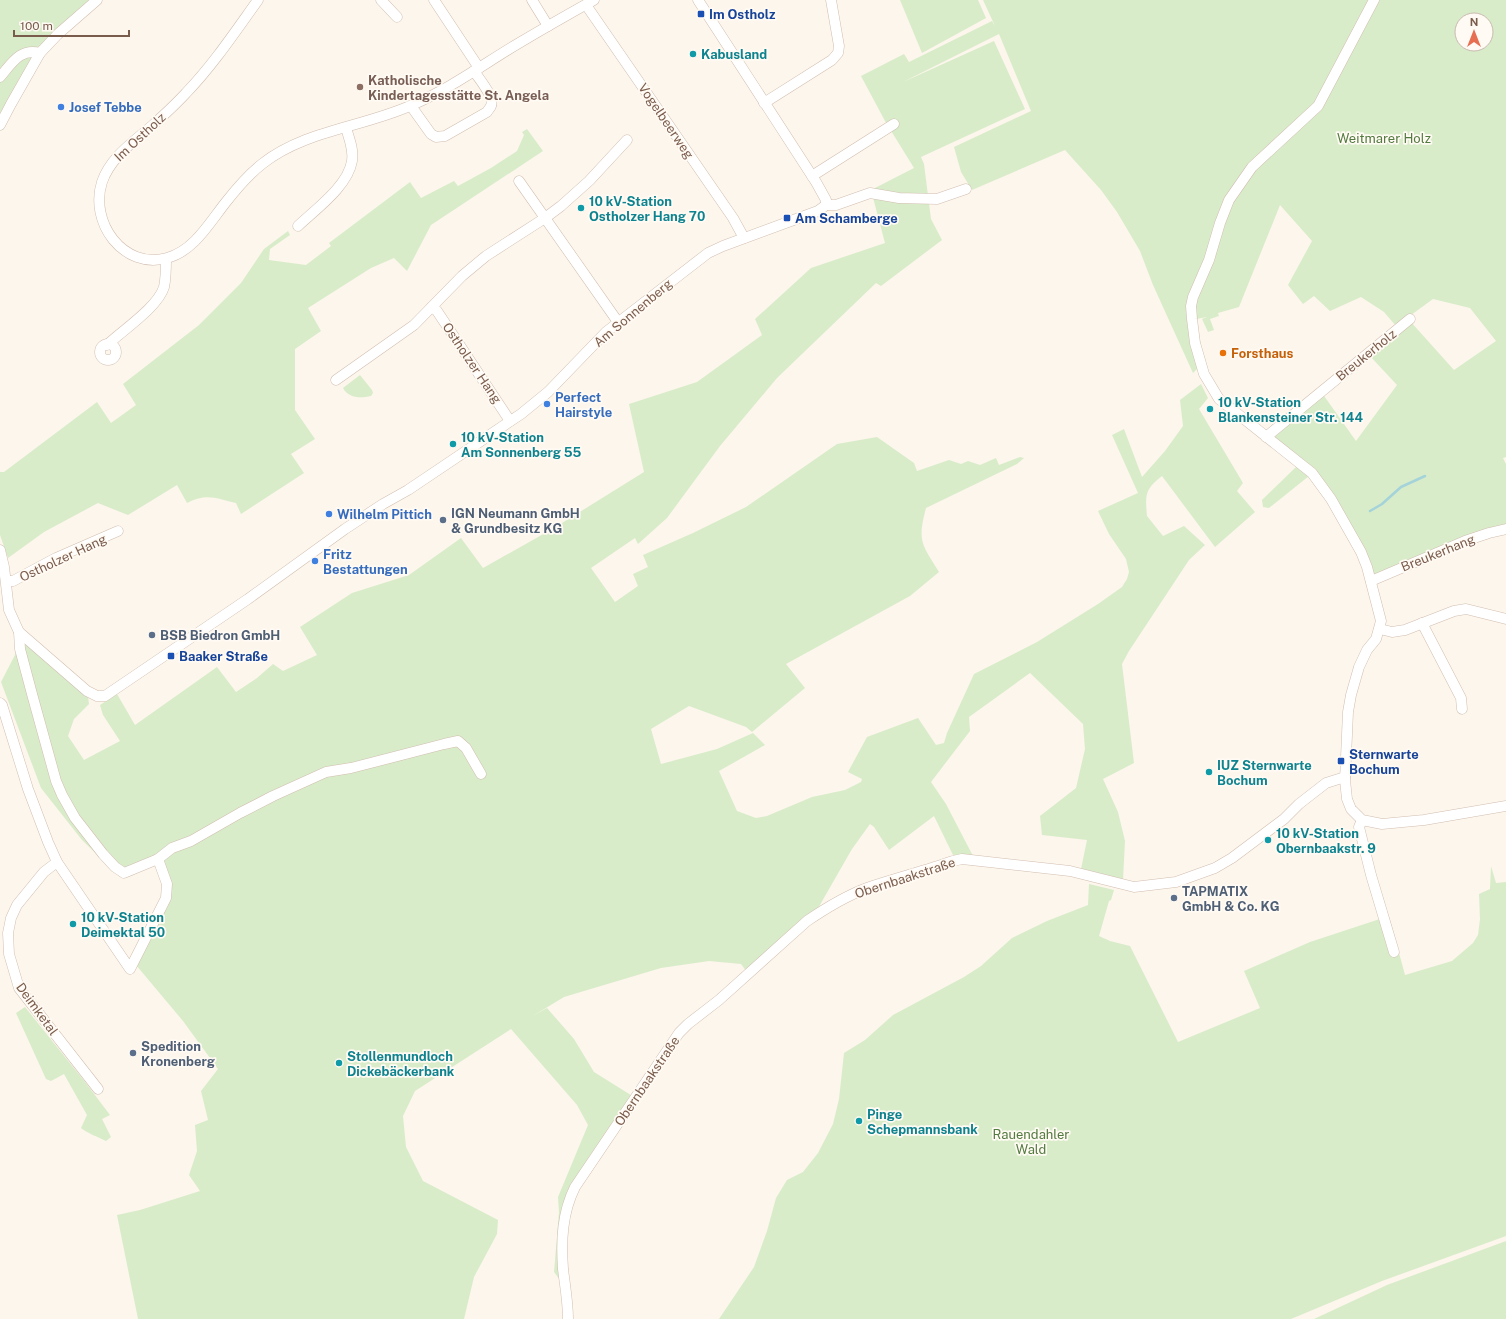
<svg xmlns="http://www.w3.org/2000/svg" width="1506" height="1319" viewBox="0 0 1506 1319" font-family="'Public Sans',sans-serif">
  <style>
    .green { fill: #d8ecc9; fill-rule: evenodd }
    .lines { fill: none; stroke-linecap: round; stroke-linejoin: round }
    .stream { stroke: #a5d3da; stroke-width: 2.5 }
    .minor-casing { stroke: #d1beb0; stroke-width: 11 }
    .minor { stroke: #fff; stroke-width: 10 }
    .transit-dot { fill: #1a4fb4; stroke: #fffaf3; stroke-width: 1.5 }
    .culture-dot { fill: #0f9aa8; stroke: #fffaf3; stroke-width: 1.5 }
    .education-dot { fill: #8d6e63; stroke: #fffaf3; stroke-width: 1.5 }
    .shop-dot { fill: #3f7fe0; stroke: #fffaf3; stroke-width: 1.5 }
    .food-dot { fill: #e8710a; stroke: #fffaf3; stroke-width: 1.5 }
    .service-dot { fill: #5c6f8a; stroke: #fffaf3; stroke-width: 1.5 }
    .labels { text-anchor: middle; dominant-baseline: central; stroke-width: 3.5; stroke-linejoin: round; paint-order: stroke }
    .transit-label { font-size: 13px; font-weight: bold; fill: #164399; stroke: #fffaf3; text-anchor: start }
    .culture-label { font-size: 13px; font-weight: bold; fill: #0d838f; stroke: #fffaf3; text-anchor: start }
    .education-label { font-size: 13px; font-weight: bold; fill: #785e54; stroke: #fffaf3; text-anchor: start }
    .shop-label { font-size: 13px; font-weight: bold; fill: #366cbe; stroke: #fffaf3; text-anchor: start }
    .street-label { font-size: 13px; fill: #7a5c4d; stroke: #fffaf3 }
    .park-label { font-size: 13px; fill: #537a41; stroke: #fffaf3 }
    .food-label { font-size: 13px; font-weight: bold; fill: #c56008; stroke: #fffaf3; text-anchor: start }
    .service-label { font-size: 13px; font-weight: bold; fill: #4e5e75; stroke: #fffaf3; text-anchor: start }
  </style>
  <rect width="100%" height="100%" fill="#fdf6ec"/>
  <g class="green">
    <path d="M0 0H92L35 53 0 115Z"/>
    <path d="M900 0H978L986 18 922 53Z"/>
    <path d="M983 0H1506V457L1503 458 1506 464V526L1373 576 1362 547 1334 495 1315 469 1271 436 1322 393 1356 441 1397 385 1369 355 1410 321 1454 370 1496 341 1470 308 1433 299 1396 326 1384 312 1361 297 1330 311 1314 296 1303 304 1288 285 1312 241 1280 205 1239 307 1218 313 1219 316 1210 319 1214 330 1208 332 1202 319 1207 317 1196 319 1204 362 1193 373 1153 285 1140 251 1117 212 1101 190 1065 150 972 190 961 172 954 147 1031 111 999 34 903 82 994 41 1025 109 921 157 924 164 931 219 942 240 881 286 876 283 777 378 720 446 667 518 638 544 635 538 591 568 615 602 638 586 633 574 648 567 643 555 693 533 746 507 837 444 877 437 914 463 917 471 949 460 961 464 968 461 980 465 996 458 999 465 1020 457 1024 458 1017 464 926 508C917 542 922 544 939 572L910 596 786 664 805 688 752 732 746 727 689 706 651 729 661 764 717 749 753 733 765 745 719 771 737 811 756 818 767 816 812 797 845 790 861 782 862 779 848 772 867 737 918 718 936 745 944 743 947 733 974 674 1037 642 1098 604 1122 587 1127 579 1129 572 1126 559 1109 534 1098 511 1138 493 1112 435 1124 429 1142 477 1165 451 1183 426 1180 400 1201 384 1208 398 1199 409 1243 483 1237 491 1255 512 1215 547 1162 476C1145 489 1145 495 1147 516L1163 536 1184 526 1205 545 1189 560 1129 651 1122 664 1134 763 1103 779 1118 812 1125 841 1123 880 1081 869 1087 840 1042 835 1040 816 1076 788 1085 749 1083 724 1030 673 969 717 970 731 931 782 946 804 973 856 954 857 934 816 889 850 874 827 870 824 852 849 817 910 747 972 741 964 709 961 661 968 564 997 531 1017 547 1008 574 1039 594 1072 634 1097 567 1197 563 1284 554 1272 559 1212 558 1197 588 1125 577 1105 511 1029 415 1091 403 1116 406 1147 423 1181 498 1220 497 1234 474 1277 464 1319H138L117 1215 140 1210 200 1191 189 1175 197 1151 195 1125 208 1120 201 1091 218 1069 183 1021 136 965 170 897 163 863 150 866 131 876 120 877 82 840 41 788 1 682 16 653 20 631 87 688 89 704 74 719 68 736 84 760 120 741 103 715 100 705 117 694 135 725 217 667 236 692 257 678 273 664 283 671 317 655 300 627 352 593 409 575 461 538 483 568 554 528 644 472 629 404 697 382 762 335 755 319 811 268 885 243 871 190 914 168 885 121 861 76 904 54 909 62 992 21 995 26ZM1462 20H1486V44H1462Z"/>
    <path d="M527 129 543 151 431 225 407 271 394 258 371 268 308 308 321 331 295 349V410L315 439 291 454 304 473 241 514 236 503C215 498 207 493 187 503L177 485 128 515 98 503 44 532 8 558 0 535V472H4L97 402 111 423 136 405 123 384 199 325 241 283 264 249 288 231 290 235 270 249 269 260 306 265 331 246 329 243 410 182 421 198 454 181 458 186 491 168 517 151 524 135 522 132Z"/>
    <path d="M360 375 372 390 373 393 371 396C361 398 349 399 343 388Z"/>
    <path d="M1297 466 1309 476 1269 508 1263 507 1262 500Z"/>
    <path d="M1491 866 1496 883 1506 882V1236L1382 1281 1291 1319H719L754 1267 767 1231 776 1198 787 1180 803 1172 818 1153 833 1124 839 1099 844 1053 865 1040 893 1015 964 977 981 966 1012 938 1047 921 1088 905 1089 884 1114 890 1111 900 1109 901 1099 936 1110 941 1130 946 1178 1042 1260 1008 1244 971 1310 942 1389 916 1405 975 1452 961 1473 943 1478 935 1480 919 1479 894 1490 889Z"/>
    <path d="M25 1007 85 1082 110 1115 102 1119 111 1137 106 1141C100 1138 85 1132 81 1128L87 1115 64 1074 51 1081 46 1079 16 1013Z"/>
    <path d="M1506 1241V1319H1314L1387 1285Z"/>
  </g>
  <g class="lines">
    <path class="stream" d="M1370 511 1382 504 1401 487 1425 476"/>
    <defs>
      <g id="minor">
        <path d="M258 0C235 32 213 65 186 93 176 104 165 114 154 124 135 141 111 156 102 182 89 222 123 270 167 258 194 251 210 222 226 202 237 188 248 175 262 164 305 130 364 127 412 105 449 89 481 66 514 46 541 30 567 15 594 0"/>
        <path d="M381 0 397 17"/>
        <path d="M434 0 479 68"/>
        <path d="M532 0 548 26"/>
        <path d="M1374 0 1318 106 1252 167 1229 200 1220 223 1209 260 1193 297 1191 306 1192 319 1195 343 1204 374 1219 399 1312 473 1331 499 1361 552 1367 567 1381 621 1376 639 1367 650 1359 667 1351 695 1348 712 1345 780 1347 799 1351 809 1362 820 1382 824 1424 820 1506 806"/>
        <path d="M586 5 733 218 744 238"/>
        <path d="M0 77C12 63 20 48 40 53"/>
        <path d="M764 103 832 60 838 53 839 46 831 0"/>
        <path d="M411 106 431 134 436 137 445 136 487 112C488 110 490 108 491 106 495 97 479 79 474 71"/>
        <path d="M0 125 11 104 40 53 58 34 97 0"/>
        <path d="M812 176 894 124"/>
        <path d="M519 181 618 322"/>
        <path d="M826 205H836L870 193 899 198 937 199 966 189"/>
        <path d="M298 226C316 209 348 186 352 161 354 150 349 138 346 128"/>
        <path d="M432 307 437 311 510 421"/>
        <circle cx="108" cy="352" r="8"/>
        <path d="M107 345C123 330 158 307 164 287 166 278 166 268 166 259"/>
        <path d="M336 380 414 325 462 276 486 256 545 218 561 206 589 181 627 140"/>
        <path d="M1266 437 1410 319"/>
        <path d="M0 550 4 567 9 610 19 632 87 691 97 696H105L248 599 345 529 383 504 408 490 521 414 548 392 606 332 708 253 723 246 818 211 826 205V200L816 182 698 0"/>
        <path d="M7 581H13L56 558 118 531"/>
        <path d="M1371 581 1465 541 1489 533 1506 529"/>
        <path d="M1422 623 1461 698 1462 709"/>
        <path d="M1380 629 1392 632 1405 630 1454 611 1466 609 1506 619"/>
        <path d="M19 632 20 649 32 694 56 781 62 795 75 818 103 854 115 867 124 873 158 859 172 848 191 841 240 813 273 796 326 772 351 768 444 744 458 741 466 748 481 774"/>
        <path d="M0 703 2 705 28 789 48 842 57 862 130 969 166 898 167 884 158 859"/>
        <path d="M1362 820 1359 827 1371 875 1394 952"/>
        <path d="M57 862 44 872 17 905 11 918 8 933 9 954 19 988 98 1089"/>
        <path d="M568 1319C568 1302 565 1286 563 1269 561 1241 562 1213 575 1187L679 1033 688 1024 719 1000 807 921C826 908 846 896 867 888 896 878 925 871 953 861L962 859 1070 871 1134 887 1176 882 1215 868 1232 858 1284 819 1299 804 1326 783 1345 777"/>
      </g>
    </defs>
    <use href="#minor" class="minor-casing"/>
    <use href="#minor" class="minor"/>
  </g>
  <g class="transit-dot">
    <rect x="697" y="10" width="8" height="8" rx="2"/>
    <rect x="783" y="214" width="8" height="8" rx="2"/>
    <rect x="167" y="652" width="8" height="8" rx="2"/>
    <rect x="1337" y="757" width="8" height="8" rx="2"/>
  </g>
  <g class="culture-dot">
    <circle cx="693" cy="54" r="4"/>
    <circle cx="581" cy="208" r="4"/>
    <circle cx="1210" cy="409" r="4"/>
    <circle cx="453" cy="444" r="4"/>
    <circle cx="1209" cy="772" r="4"/>
    <circle cx="1268" cy="840" r="4"/>
    <circle cx="73" cy="924" r="4"/>
    <circle cx="339" cy="1063" r="4"/>
    <circle cx="859" cy="1121" r="4"/>
  </g>
  <circle class="education-dot" cx="360" cy="87" r="4"/>
  <g class="shop-dot">
    <circle cx="61" cy="107" r="4"/>
    <circle cx="547" cy="404" r="4"/>
    <circle cx="329" cy="514" r="4"/>
    <circle cx="315" cy="561" r="4"/>
  </g>
  <circle class="food-dot" cx="1223" cy="353" r="4"/>
  <g class="service-dot">
    <circle cx="443" cy="520" r="4"/>
    <circle cx="152" cy="635" r="4"/>
    <circle cx="1174" cy="898" r="4"/>
    <circle cx="133" cy="1053" r="4"/>
  </g>
  <g class="labels">
    <g class="transit-label">
      <text x="709" y="14">Im Ostholz</text>
      <text x="795" y="218">Am Schamberge</text>
      <text x="179" y="656">Baaker Straße</text>
      <text x="1349" y="754">Sternwarte<tspan x="1349" dy="15">Bochum</tspan></text>
    </g>
    <g class="culture-label">
      <text x="701" y="54">Kabusland</text>
      <text x="589" y="201">10 kV-Station<tspan x="589" dy="15">Ostholzer Hang 70</tspan></text>
      <text x="1218" y="402">10 kV-Station<tspan x="1218" dy="15">Blankensteiner Str. 144</tspan></text>
      <text x="461" y="437">10 kV-Station<tspan x="461" dy="15">Am Sonnenberg 55</tspan></text>
      <text x="1217" y="765">IUZ Sternwarte<tspan x="1217" dy="15">Bochum</tspan></text>
      <text x="1276" y="833">10 kV-Station<tspan x="1276" dy="15">Obernbaakstr. 9</tspan></text>
      <text x="81" y="917">10 kV-Station<tspan x="81" dy="15">Deimektal 50</tspan></text>
      <text x="347" y="1056">Stollenmundloch<tspan x="347" dy="15">Dickebäckerbank</tspan></text>
      <text x="867" y="1114">Pinge<tspan x="867" dy="15">Schepmannsbank</tspan></text>
    </g>
    <g class="education-label">
      <text x="368" y="80">Katholische<tspan x="368" dy="15">Kindertagesstätte St. Angela</tspan></text>
    </g>
    <g class="shop-label">
      <text x="69" y="107">Josef Tebbe</text>
      <text x="555" y="397">Perfect<tspan x="555" dy="15">Hairstyle</tspan></text>
      <text x="337" y="514">Wilhelm Pittich</text>
      <text x="323" y="554">Fritz<tspan x="323" dy="15">Bestattungen</tspan></text>
    </g>
    <g class="street-label">
      <text transform="translate(666 121) rotate(56)">Vogelbeerweg</text>
      <text transform="translate(140 137) rotate(-43)">Im Ostholz</text>
      <text transform="translate(633 313) rotate(-40)">Am Sonnenberg</text>
      <text transform="translate(1366 355) rotate(-39)">Breukerholz</text>
      <text transform="translate(472 363) rotate(56)">Ostholzer Hang</text>
      <text transform="translate(1438 553) rotate(-22)">Breukerhang</text>
      <text transform="translate(63 558) rotate(-25)">Ostholzer Hang</text>
      <text transform="translate(905 878) rotate(-18)">Obernbaakstraße</text>
      <text transform="translate(37 1009) rotate(54)">Deimketal</text>
      <text transform="translate(647 1081) rotate(-56)">Obernbaakstraße</text>
    </g>
    <g class="park-label">
      <text x="1384" y="138">Weitmarer Holz</text>
      <text x="1031" y="1134">Rauendahler<tspan x="1031" dy="15">Wald</tspan></text>
    </g>
    <g class="food-label">
      <text x="1231" y="353">Forsthaus</text>
    </g>
    <g class="service-label">
      <text x="451" y="513">IGN Neumann GmbH<tspan x="451" dy="15">&amp; Grundbesitz KG</tspan></text>
      <text x="160" y="635">BSB Biedron GmbH</text>
      <text x="1182" y="891">TAPMATIX<tspan x="1182" dy="15">GmbH &amp; Co. KG</tspan></text>
      <text x="141" y="1046">Spedition<tspan x="141" dy="15">Kronenberg</tspan></text>
    </g>
  </g>
  <g transform="translate(1474 32)"><circle r="19" fill="#fffaf3" stroke="#cabbb1"/>
  <path d="M0-3L7 15L0 10L-7 15Z" fill="#e76f51"/>
  <text y="-6" font-size="11" font-weight="bold" text-anchor="middle" fill="#7a5c4d">N</text>
  </g>
  <path d="M14 30v6h115v-6" fill="none" stroke="#7a5c4d" stroke-width="2"/>
  <text x="20" y="30" font-size="12" fill="#7a5c4d" stroke="#fffaf3" stroke-width="3" paint-order="stroke">100 m</text>
</svg>
